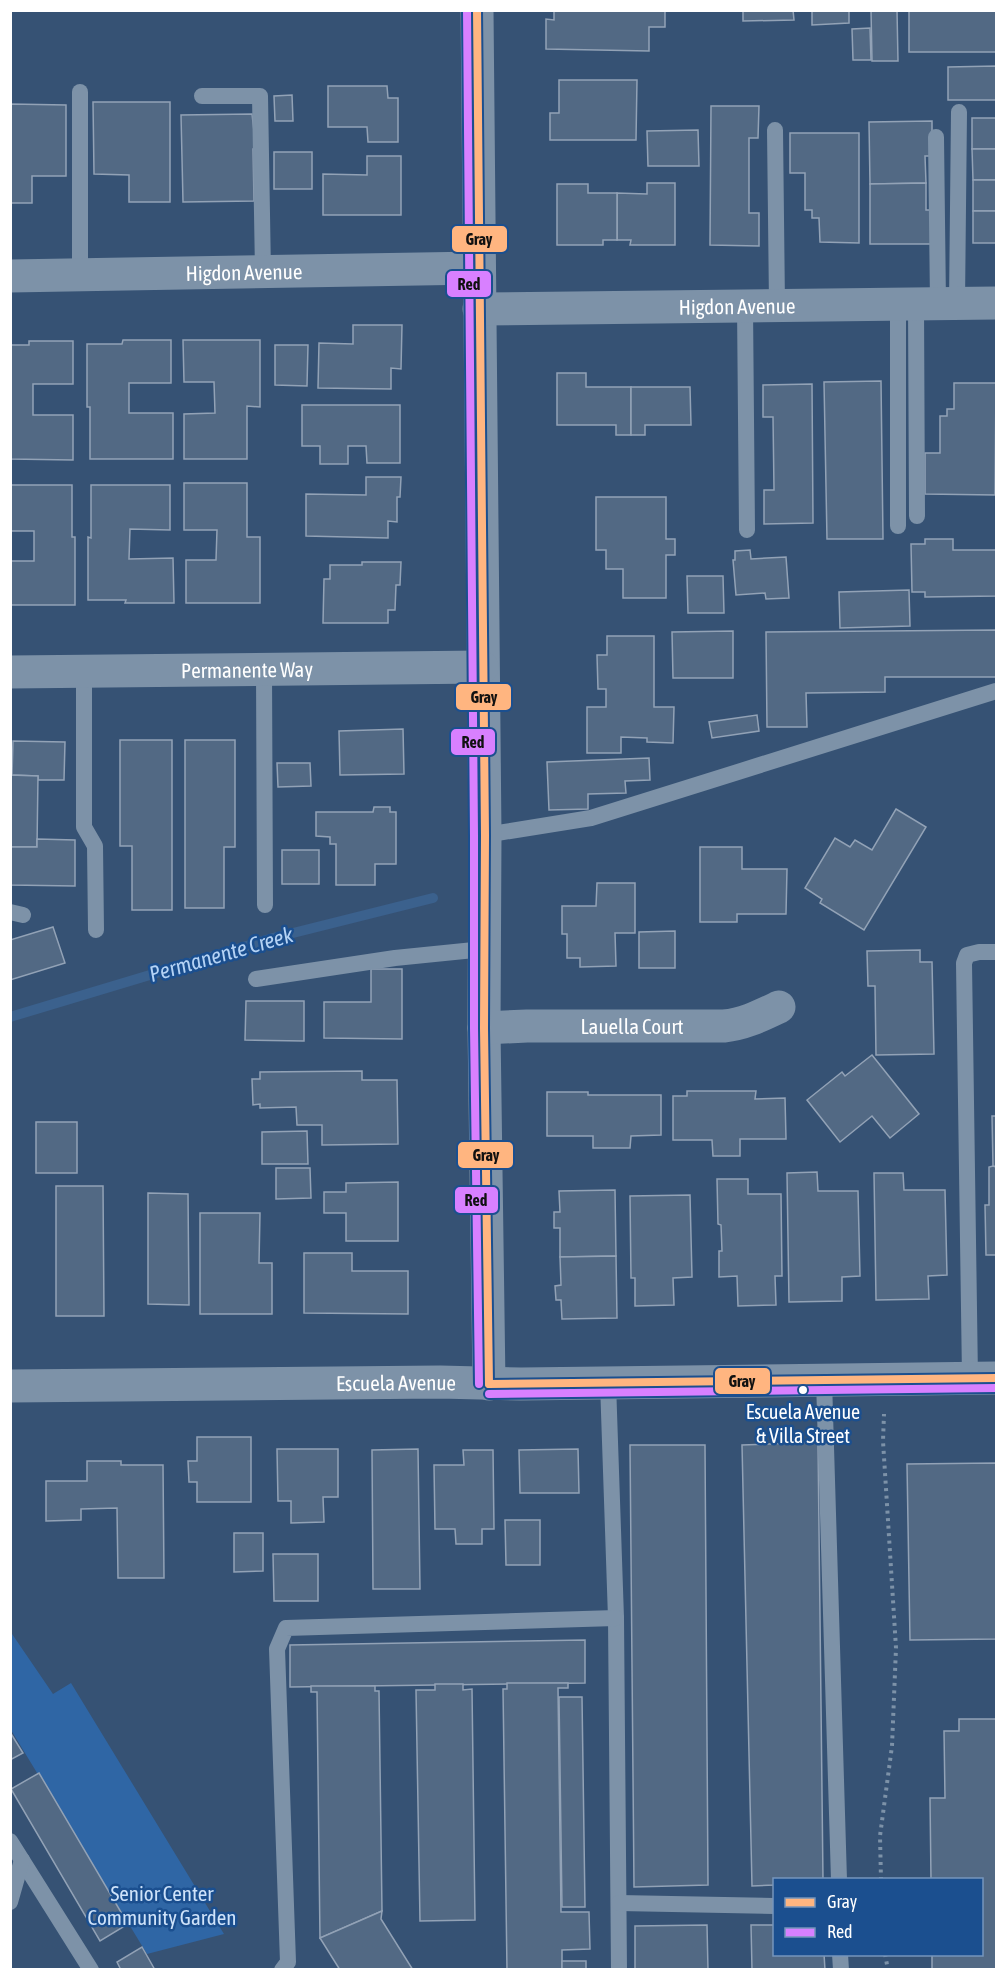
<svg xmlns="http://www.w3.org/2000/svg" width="1007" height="1980" viewBox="0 0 1007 1980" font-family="'Asap Condensed',sans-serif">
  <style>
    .green { fill: #2f66a5 }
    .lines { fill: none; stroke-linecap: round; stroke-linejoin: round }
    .stream { stroke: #3b618d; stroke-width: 10 }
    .building { fill: #526984; stroke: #92a2b6; stroke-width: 1.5 }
    .path { stroke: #7d92a8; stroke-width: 4; stroke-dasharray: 3 4.5; stroke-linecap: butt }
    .service { stroke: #7d92a8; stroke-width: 16 }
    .minor { stroke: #7d92a8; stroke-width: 33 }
    .bus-1-casing { stroke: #1b4f8f; stroke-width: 12 }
    .bus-2-casing { stroke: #1b4f8f; stroke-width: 12 }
    .bus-1 { stroke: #ffb580; stroke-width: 8 }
    .bus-2 { stroke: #d880ff; stroke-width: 8 }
    .bus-dot { fill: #fff; stroke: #1b4f8f; stroke-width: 2 }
    .labels { text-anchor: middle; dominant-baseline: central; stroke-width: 5; stroke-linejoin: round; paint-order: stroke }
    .bus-label { font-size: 20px; fill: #fff; stroke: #1b4f8f }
    .street-label { font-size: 21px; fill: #fff; stroke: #1b4f8f }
    .park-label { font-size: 21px; fill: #cfe3fa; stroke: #1b4f8f }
    .water-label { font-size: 22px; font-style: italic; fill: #b5d3f5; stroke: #1b4f8f }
    .line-badge { stroke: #1b4f8f; stroke-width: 2 }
    .pale-badge-label { font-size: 16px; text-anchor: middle; font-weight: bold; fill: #111 }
  </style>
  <rect width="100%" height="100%" fill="#365274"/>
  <path class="green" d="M10 1631 53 1694 71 1683 224 1934 147 1954 11 1730Z"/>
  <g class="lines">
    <path class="stream" d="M10 1017 273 938 433 898"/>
  </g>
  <g class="building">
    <path d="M554 10H665V27H649V51L546 49V19L554 20Z"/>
    <path d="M743 10H793L794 20 743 21Z"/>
    <path d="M812 10H849V23L812 25Z"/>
    <path d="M871 10H897L898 61H872Z"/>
    <rect x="909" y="10" width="87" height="42"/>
    <path d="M870 28 871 60H853L852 29Z"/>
    <path d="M996 66V100H948V67Z"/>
    <path d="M559 80H637L636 140H550V113H559Z"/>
    <path d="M328 86H387L388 98H398V142H368L367 127H328Z"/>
    <path d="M292 95 293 121H275L274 96Z"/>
    <path d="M93 102H170V202H129V175L94 174Z"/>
    <path d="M10 104 66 105V176H32V203H10Z"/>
    <path d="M711 106H759L758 138H749V213H759V246L710 245Z"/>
    <path d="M252 114 256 149H253L254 201 183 202 181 115Z"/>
    <rect x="972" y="118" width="24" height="31"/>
    <path d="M932 121V156H925L926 183 870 184 869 122Z"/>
    <path d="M698 130 699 166H648L647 131Z"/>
    <path d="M790 133H859V243L820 242 819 218H812V210H805V173H790Z"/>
    <path d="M972 149H996V180H973Z"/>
    <rect x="274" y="152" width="38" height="37"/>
    <path d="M367 156H401V215H323V174L367 175Z"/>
    <rect x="973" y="180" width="23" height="31"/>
    <path d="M647 183H675V245H630L631 240H617V193L647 194Z"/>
    <path d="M926 183V210H931L932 244H870V184Z"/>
    <path d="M557 184H588V193H617V240H603V245H557Z"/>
    <rect x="973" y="211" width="23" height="32"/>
    <path d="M353 325H402L401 369 391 368V389L318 388 319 343 353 344Z"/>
    <path d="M123 340H171V383H129V413H173V459H90V407H87V344H122Z"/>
    <path d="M183 340H260V407L247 406V459H184V414L215 413 214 382H184Z"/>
    <path d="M29 341H73V384H33V415H73V460L10 459V345H29Z"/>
    <path d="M275 345H308L307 386 275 385Z"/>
    <path d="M557 373H586V387H631V435H616V425H557Z"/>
    <path d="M881 381 883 539H827L824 382Z"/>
    <path d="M954 383H996L995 495 925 494V453H940V416H947V409H954Z"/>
    <path d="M812 384 813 523 764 524V490H774L773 417H763V385Z"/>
    <path d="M631 387H690L691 425H645V435H631Z"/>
    <path d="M302 405H400V463H367L366 446H348V464H320V446H302Z"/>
    <path d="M366 477H401L400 497H397V522L388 521V538L306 536V494L366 495Z"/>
    <path d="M184 483H247V537H260V603H186V560H216L217 530H184Z"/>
    <path d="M10 485H72V537H75V605H10V561H34V531H10Z"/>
    <path d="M91 485H170V530L130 529 129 559 173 558 174 603H125L126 600H88V537L91 538Z"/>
    <path d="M596 497H666V539H675V555H666V598H623V569H606V550H596Z"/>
    <path d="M925 539H953V550H996V596L925 597V592H912L911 544H925Z"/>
    <path d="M750 550 751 559 786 557 789 598 766 599 765 593 736 595 733 560H735V551Z"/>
    <path d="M362 562H401L400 585H396L395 610H388V623H323L324 579H330V565H362Z"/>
    <path d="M687 576H723L724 613H688Z"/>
    <path d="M909 590 910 626 840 628 839 592Z"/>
    <path d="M996 630V677H885V692L806 693 807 727H767L766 632Z"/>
    <path d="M733 631V678H673L672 632Z"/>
    <path d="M607 636H654V707H674L673 743 647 742V738L621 737V753H587V707H606V689H598L597 655H607Z"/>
    <path d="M757 715 759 731 712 738 709 722Z"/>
    <path d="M403 729 404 774 340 775 339 731Z"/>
    <path d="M120 740H172V910H132V846H120Z"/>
    <path d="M185 740H235V847H224V908H185Z"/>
    <path d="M13 741 65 742 64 780H38V776L12 775Z"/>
    <path d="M649 758 650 780 625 781 626 793 588 794V809L549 810 547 762Z"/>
    <path d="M277 763H310L311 786 278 787Z"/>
    <path d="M10 775 38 776 37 847H10Z"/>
    <path d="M374 807H390V812H396V864H375V885H336V844H330V837L316 836V812H373Z"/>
    <path d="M896 809 926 827 864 930 820 903 822 899 805 888 835 838 850 847 855 840 872 850Z"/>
    <path d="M37 839 75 840V886L10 885V847H37Z"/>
    <path d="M700 847H742V869H787L786 914H737V922H700Z"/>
    <rect x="282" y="850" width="37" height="34"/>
    <path d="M597 883H635V933H615L616 966 580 967V958H567V934H562V906H596Z"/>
    <path d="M53 927 65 963 10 980V940Z"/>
    <path d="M675 931V968H639V932Z"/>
    <path d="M920 950V962H932L934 1054 876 1055 875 986H868L867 951Z"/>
    <path d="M371 969H402V1039L324 1038V1002H371Z"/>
    <path d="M246 1001H304V1041L245 1040Z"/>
    <path d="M872 1055 919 1114 890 1138 872 1116 840 1142 807 1100 842 1072 845 1076Z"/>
    <path d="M362 1071V1080H397L398 1144 322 1145V1125H297L296 1107 260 1108V1104L253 1105 252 1079H260V1072Z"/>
    <path d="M687 1091H756L755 1099 785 1098 786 1139H740V1156H713L712 1140H673V1096H687Z"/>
    <path d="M547 1092H588V1095H661V1135L631 1136 630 1148H593V1136H547Z"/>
    <path d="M992 1116H996V1167L993 1166Z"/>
    <rect x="36" y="1122" width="41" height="51"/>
    <path d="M307 1131 308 1164H262V1132Z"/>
    <path d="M993 1166 996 1167V1255H986L985 1205H989V1167Z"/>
    <path d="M276 1168H310L311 1198 276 1199Z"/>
    <path d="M817 1172 818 1191H858L860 1276 842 1277V1301L789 1302 787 1173Z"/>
    <path d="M874 1173H903L904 1190H945L947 1275 928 1276 929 1299 876 1300Z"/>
    <path d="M717 1179H748V1194H781L782 1276H775L776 1305 738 1306 737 1276 719 1277V1251H722L721 1225 718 1224Z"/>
    <path d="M398 1182V1241H346V1213H324V1192H346V1183Z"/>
    <path d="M56 1186H103L104 1316H56Z"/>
    <path d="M615 1190 616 1256 560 1257V1228H554V1212H560L559 1191Z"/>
    <path d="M148 1193 188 1194 189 1305 148 1304Z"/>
    <path d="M690 1195 692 1277 673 1278 674 1305 635 1306V1278H631L630 1196Z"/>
    <path d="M200 1213H260L259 1263H272V1314H200Z"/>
    <path d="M304 1253H352V1271H408V1314L304 1313Z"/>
    <path d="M616 1256 617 1318 562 1319 561 1300H556L555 1286 561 1285 560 1257Z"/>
    <path d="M197 1437H251V1502H197V1482H189L188 1461H197Z"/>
    <path d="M818 1442 823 1880H774V1885L752 1886 742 1445Z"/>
    <path d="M630 1445H705L708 1885 634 1887Z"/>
    <path d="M277 1449H338V1497H323L324 1522 291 1523V1501H278Z"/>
    <path d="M418 1449 420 1589H373L372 1450Z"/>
    <path d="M578 1449 579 1493H520L519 1450Z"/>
    <path d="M463 1450H493L494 1529H482V1544H456L455 1529H435L434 1465H464Z"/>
    <path d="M87 1461H121V1465H163L164 1578H118L117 1508 81 1509V1520L46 1521V1481H87Z"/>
    <path d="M996 1463V1639L910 1640 907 1464Z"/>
    <path d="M505 1520H540V1565H506Z"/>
    <path d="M234 1533H263V1571L234 1572Z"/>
    <path d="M273 1554H318V1601H274Z"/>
    <path d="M585 1640V1683L290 1687V1645Z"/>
    <path d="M507 1683H568V1688H558L561 1912H589L590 1949 562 1950V1970H507L503 1689H507Z"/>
    <path d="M435 1684H463V1690L472 1689 475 1920 420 1921 416 1690H435Z"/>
    <path d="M311 1686H375V1691H379L382 1911 320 1938 317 1692H311Z"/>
    <path d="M559 1697H582L585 1907H562Z"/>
    <path d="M959 1719H996V1970H932V1954H982V1880H931L930 1798H945L944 1731H959Z"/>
    <path d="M10 1732 23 1753 10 1760Z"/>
    <path d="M39 1773 128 1924 100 1941 11 1789Z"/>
    <path d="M382 1911 381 1919 413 1970H340L320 1938Z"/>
    <path d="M707 1925 708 1970H635V1926Z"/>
    <path d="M751 1925H774V1954H824L825 1970H752Z"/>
    <path d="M142 1947 155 1970H121L117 1962Z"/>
    <rect x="562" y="1961" width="24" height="9"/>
  </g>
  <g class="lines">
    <g class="path">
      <path d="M881 1880 880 1836 892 1746 896 1648 883 1441 884 1414"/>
      <path d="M885 1954 888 1970"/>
    </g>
    <g class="service">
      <path d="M80 92V275"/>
      <path d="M202 96H260L263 272"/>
      <path d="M775 130 777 305"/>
      <path d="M936 137 938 303"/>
      <path d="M957 303 959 112"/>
      <path d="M898 304V526"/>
      <path d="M916 304 917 516"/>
      <path d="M745 306 747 530"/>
      <path d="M264 669 265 905"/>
      <path d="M84 671V827L95 846 96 930"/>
      <path d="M485 835 591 818 996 691"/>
      <path d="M10 912 23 915"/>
      <path d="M256 979 395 958 484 949"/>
      <path d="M970 1378 964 963 967 955 979 952H996"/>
      <path d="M824 1380 839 1880"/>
      <path d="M608 1383 616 1618 619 1970"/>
      <path d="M10 1841 91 1970"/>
      <path d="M10 1902 22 1860"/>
      <path d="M619 1903 774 1906"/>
      <path d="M840 1954 841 1970"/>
      <path d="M282 1970 288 1962 277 1649 286 1628 616 1618"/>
    </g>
    <g class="minor">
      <path d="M477 10 485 835 484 1028 489 1384"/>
      <path id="s1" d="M10 276 479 268"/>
      <path id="s2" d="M479 309 996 303"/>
      <path id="s3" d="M10 672 482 667"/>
      <path id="s4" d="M484 1028 527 1026H724C744 1024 760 1016 779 1007"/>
      <path id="s5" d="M10 1386 440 1382 521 1384 996 1378"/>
    </g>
    <defs>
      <g id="bus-1">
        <path d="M477 10 485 835 484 1028 489 1384"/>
        <path d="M489 1384 996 1378"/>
      </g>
      <g id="bus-2">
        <path d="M467 10 474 835V1028L479 1384"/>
        <path d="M489 1394 996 1388"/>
      </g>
    </defs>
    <use href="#bus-1" class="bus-1-casing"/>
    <use href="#bus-2" class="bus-2-casing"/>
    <use href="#bus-1" class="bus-1"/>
    <use href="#bus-2" class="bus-2"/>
  </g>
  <circle class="bus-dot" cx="803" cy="1390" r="5"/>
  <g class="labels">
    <g class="bus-label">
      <text x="803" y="1411">Escuela Avenue<tspan x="803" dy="24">&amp; Villa Street</tspan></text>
    </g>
    <g class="street-label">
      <text stroke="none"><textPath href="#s1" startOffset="234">Higdon Avenue</textPath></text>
      <text stroke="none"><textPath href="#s2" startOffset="258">Higdon Avenue</textPath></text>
      <text stroke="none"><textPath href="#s3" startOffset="237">Permanente Way</textPath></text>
      <text stroke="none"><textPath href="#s4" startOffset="148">Lauella Court</textPath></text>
      <text stroke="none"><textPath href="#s5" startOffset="386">Escuela Avenue</textPath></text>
    </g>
    <g class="park-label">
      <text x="162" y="1893">Senior Center<tspan x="162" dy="24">Community Garden</tspan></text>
    </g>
    <g class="water-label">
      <text transform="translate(221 954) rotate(-16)">Permanente Creek</text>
    </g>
  </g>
  <g class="line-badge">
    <rect x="451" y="225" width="57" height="28" rx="6" fill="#ffb580"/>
    <rect x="446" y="270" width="46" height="28" rx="6" fill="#d880ff"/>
    <rect x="455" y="683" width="57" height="28" rx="6" fill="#ffb580"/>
    <rect x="450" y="728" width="46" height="28" rx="6" fill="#d880ff"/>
    <rect x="457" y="1141" width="57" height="28" rx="6" fill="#ffb580"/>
    <rect x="454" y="1186" width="45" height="28" rx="6" fill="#d880ff"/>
    <rect x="714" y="1367" width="57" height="28" rx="6" fill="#ffb580"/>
  </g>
  <g class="pale-badge-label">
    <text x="479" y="245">Gray</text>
    <text x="469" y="290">Red</text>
    <text x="484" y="703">Gray</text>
    <text x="473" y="748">Red</text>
    <text x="486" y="1161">Gray</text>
    <text x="476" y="1206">Red</text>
    <text x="742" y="1387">Gray</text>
  </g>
  <rect width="1007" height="1980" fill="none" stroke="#ffffff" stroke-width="24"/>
  <rect x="773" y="1878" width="210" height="78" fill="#1b4f8f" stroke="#7695bc" stroke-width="1.5"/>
  <rect x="785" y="1898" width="30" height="9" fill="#ffb580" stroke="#7695bc" stroke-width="1.5"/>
  <text x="827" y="1908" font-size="18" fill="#ffffff">Gray</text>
  <rect x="785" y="1928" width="30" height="9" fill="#d880ff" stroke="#7695bc" stroke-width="1.5"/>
  <text x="827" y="1938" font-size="18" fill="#ffffff">Red</text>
</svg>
